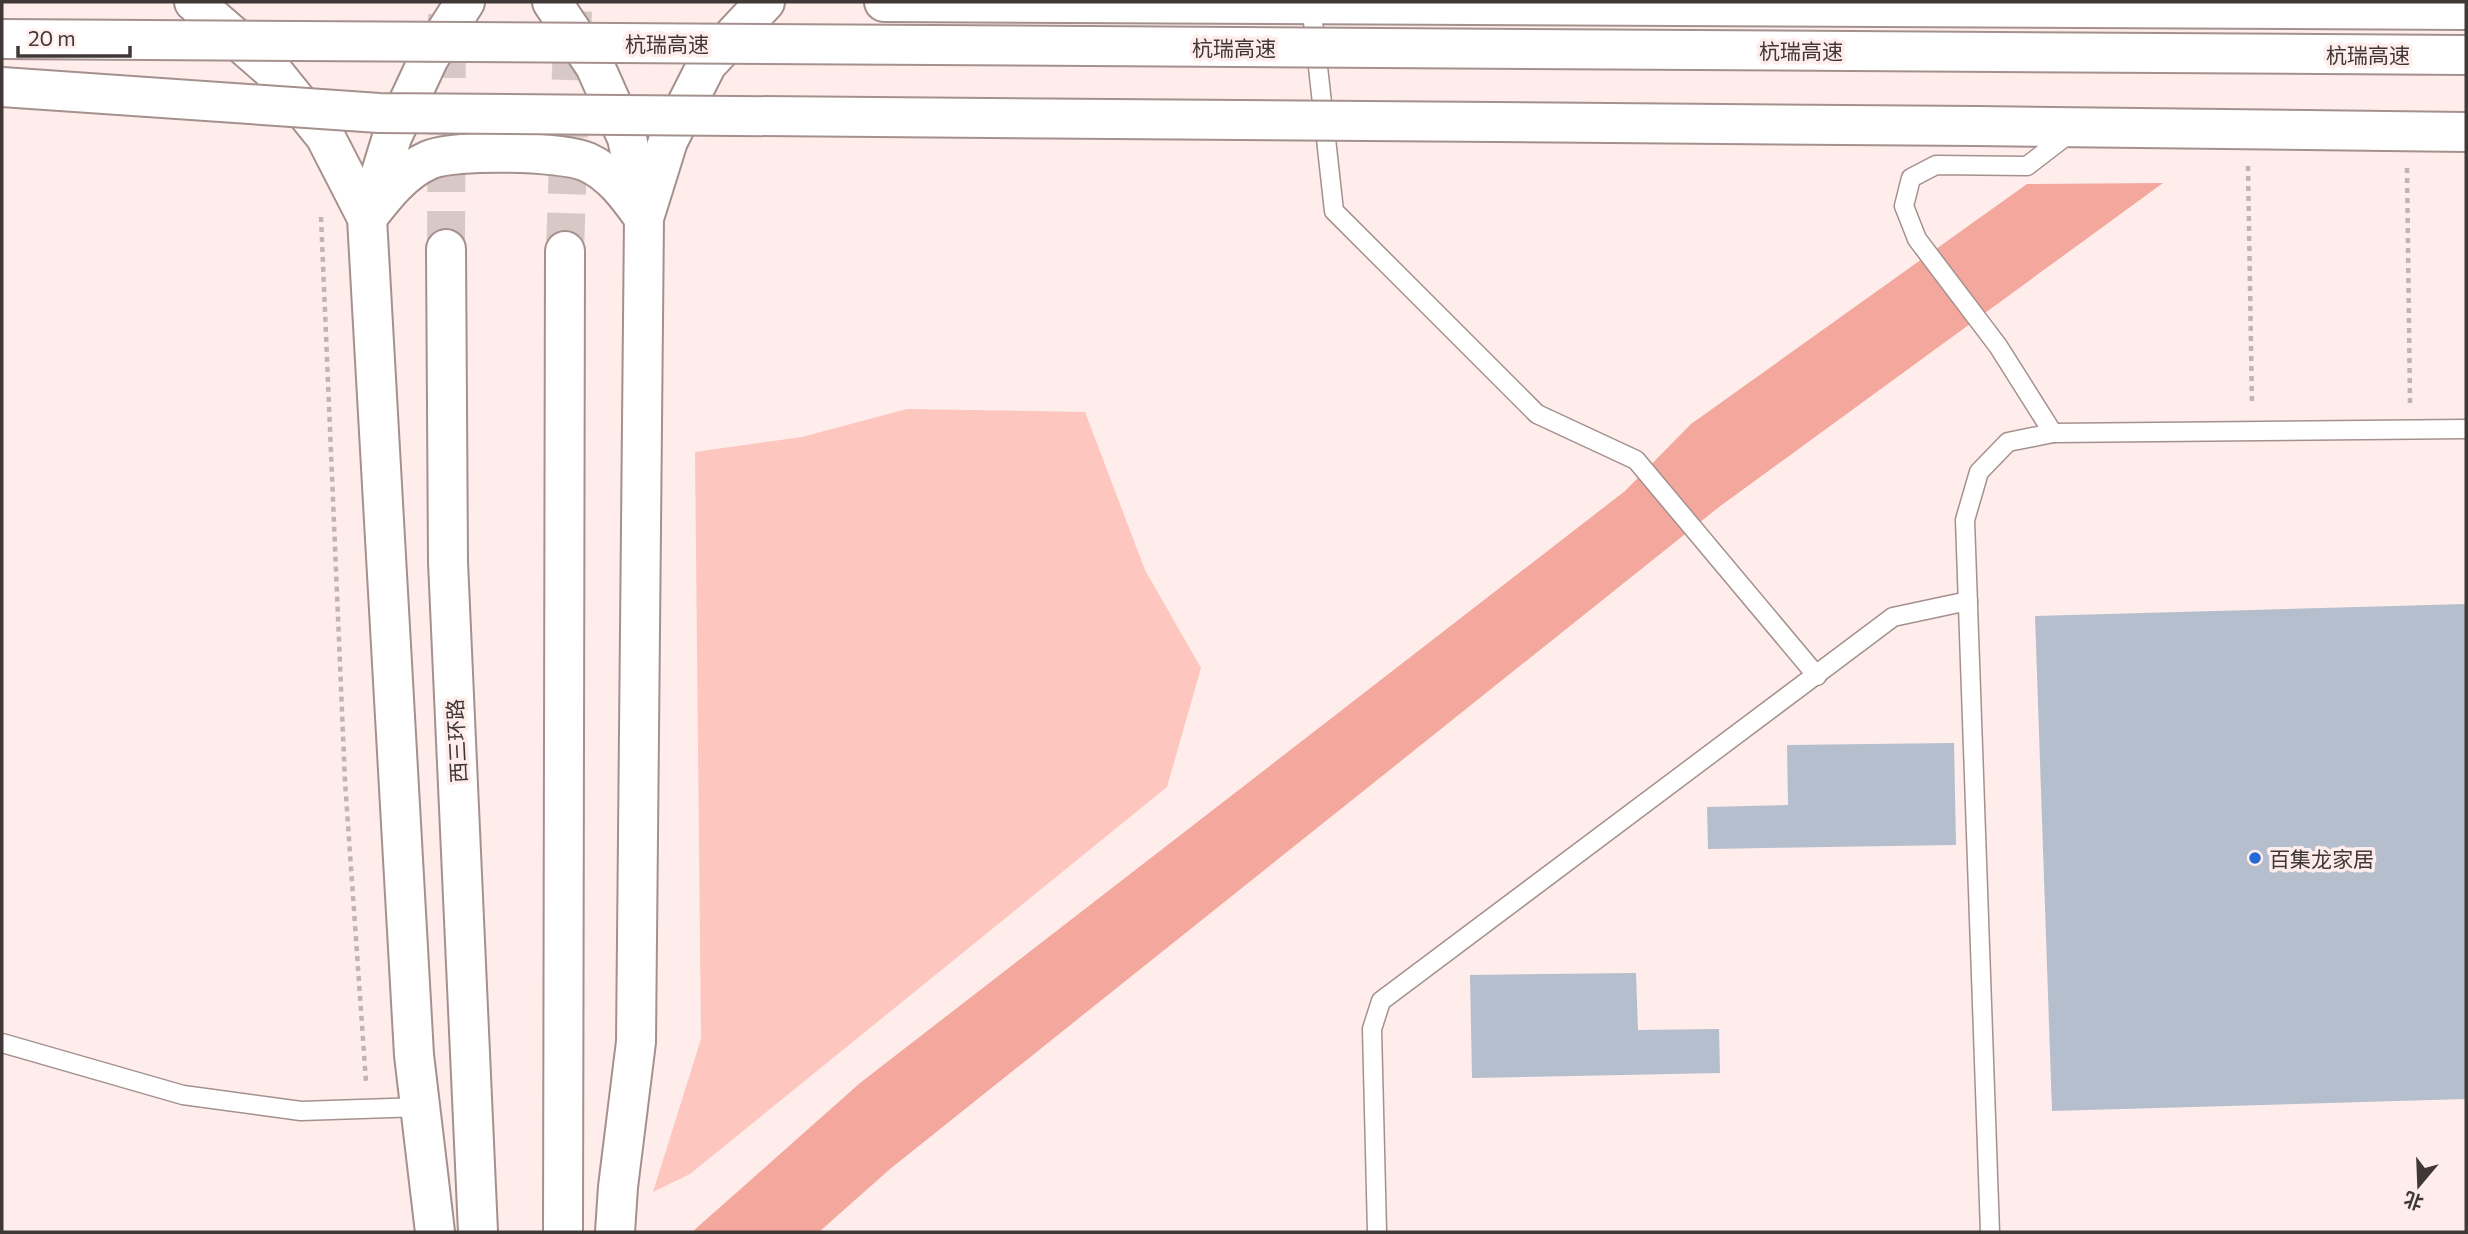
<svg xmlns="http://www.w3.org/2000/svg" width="2468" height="1234" viewBox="0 0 2468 1234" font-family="Commissioner,'Noto Sans SC',sans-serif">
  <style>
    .green { fill: #fdc6be }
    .water { fill: #f4a79c }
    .building { fill: #b4becd }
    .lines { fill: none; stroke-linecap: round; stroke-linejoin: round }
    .primary-tunnel { stroke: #d8c9c7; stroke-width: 38; stroke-dasharray: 38 19; stroke-linecap: butt }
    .service-casing { stroke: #a4918e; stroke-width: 21 }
    .primary-casing { stroke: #a4918e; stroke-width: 42 }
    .trunk-casing { stroke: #a4918e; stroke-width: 42 }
    .motorway-casing { stroke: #a4918e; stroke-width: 42 }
    .path { stroke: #c2b4b2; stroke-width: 4.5; stroke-dasharray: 5 5; stroke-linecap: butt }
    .service { stroke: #fff; stroke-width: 18 }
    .primary { stroke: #fff; stroke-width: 38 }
    .trunk { stroke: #fff; stroke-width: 38 }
    .motorway { stroke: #fff; stroke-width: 38 }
    .motorway-bridge-casing { stroke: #a4918e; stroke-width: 42; stroke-linecap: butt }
    .motorway-bridge { stroke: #fff; stroke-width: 38 }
    .poi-dot { fill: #2469d5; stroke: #feedeb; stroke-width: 2.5 }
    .labels { text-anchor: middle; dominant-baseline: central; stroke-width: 7; stroke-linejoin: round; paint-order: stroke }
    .street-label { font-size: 21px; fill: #403837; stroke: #feedeb }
    .poi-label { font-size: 21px; fill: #403837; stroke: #feedeb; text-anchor: start }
  </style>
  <rect width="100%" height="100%" fill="#feedeb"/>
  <path class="green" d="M907 409 1085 412 1145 570 1201 668 1167 787 690 1174 653 1192 701 1039 695 452 802 437Z"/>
  <path class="water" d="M2163 183 1719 507 890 1169 819 1232H692L860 1083 1625 491 1691 424 2027 184Z"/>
  <g class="building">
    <path d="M2466 604V1099L2052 1111 2035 616Z"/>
    <path d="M1954 743 1956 845 1708 849 1707 807 1788 805 1787 745Z"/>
    <path d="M1636 973 1638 1030 1719 1029 1720 1073 1472 1078 1470 975Z"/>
  </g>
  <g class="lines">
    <g class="primary-tunnel">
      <path d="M446 249 447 14"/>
      <path d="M565 251 573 11"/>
    </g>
    <defs>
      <g id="service">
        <path d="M1311 4 1334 211 1537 414 1636 460 1817 676"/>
        <path d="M2053 433 1998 346 1917 239 1904 206 1911 178 1936 165 2027 166 2070 133"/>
        <path d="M2 1043 183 1095 301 1111 421 1107"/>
        <path d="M1377 1232 1372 1029 1381 1001 1893 617 1968 601"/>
        <path d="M1990 1232 1965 520 1979 472 2008 442 2053 433 2466 429"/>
      </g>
      <g id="primary">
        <path d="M194 2 271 69 325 136 367 218 414 1055 435 1232"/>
        <path d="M552 2 595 66 627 138 642 209"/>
        <path d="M371 205 392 137 429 58 465 2"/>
        <path d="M367 218C385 195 402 172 429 160 454 149 562 151 587 162 613 174 628 196 644 218"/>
        <path d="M446 249 448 562 478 1232"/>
        <path d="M563 1232 565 251"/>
        <path d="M615 1232 618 1187 636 1042 644 218 668 141 707 64 765 2"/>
      </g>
      <path id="trunk" d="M884 2 2466 10"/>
      <path id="motorway" d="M1976 126 2466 132"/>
    </defs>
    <use href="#service" class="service-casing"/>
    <use href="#primary" class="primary-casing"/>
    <use href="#trunk" class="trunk-casing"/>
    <use href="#motorway" class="motorway-casing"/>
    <g class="path">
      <path d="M2248 166 2252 406"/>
      <path d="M2407 168 2410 404"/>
      <path d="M321 217 345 782 366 1082"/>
    </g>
    <use href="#service" class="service"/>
    <use href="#primary" class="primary"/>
    <use href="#trunk" class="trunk"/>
    <use href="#motorway" class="motorway"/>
    <defs>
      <g id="motorway-bridge">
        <path d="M2 39 2466 55"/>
        <path d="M2 87 379 113 1976 126"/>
      </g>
    </defs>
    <use href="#motorway-bridge" class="motorway-bridge-casing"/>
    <use href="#motorway-bridge" class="motorway-bridge"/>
  </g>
  <circle class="poi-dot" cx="2255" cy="858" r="7"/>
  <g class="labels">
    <g class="street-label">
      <text x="667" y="43">杭瑞高速</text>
      <text x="1234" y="47">杭瑞高速</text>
      <text x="1801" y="50">杭瑞高速</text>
      <text x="2368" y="54">杭瑞高速</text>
      <text transform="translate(456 741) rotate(-93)">西三环路</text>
    </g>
    <g class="poi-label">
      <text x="2269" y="858">百集龙家居</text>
    </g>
  </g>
  <rect width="2468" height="1234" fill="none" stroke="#403837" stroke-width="7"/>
  <g transform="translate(2419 1185) rotate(199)" stroke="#feedeb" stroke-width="5" paint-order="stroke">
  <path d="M0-5L12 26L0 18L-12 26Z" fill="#403837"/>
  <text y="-10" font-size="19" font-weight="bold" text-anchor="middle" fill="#403837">北</text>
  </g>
  <path d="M18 46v10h112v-10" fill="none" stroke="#403837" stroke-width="3.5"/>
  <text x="28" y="46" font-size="21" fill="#403837" stroke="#feedeb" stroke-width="5" paint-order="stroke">20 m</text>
</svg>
